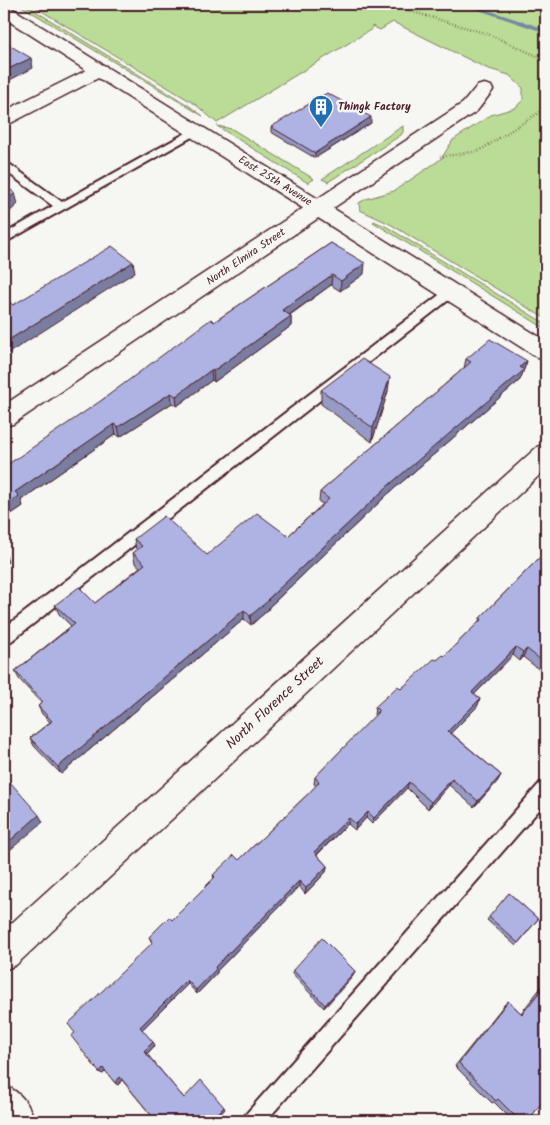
<svg xmlns="http://www.w3.org/2000/svg" width="550" height="1125" viewBox="0 0 550 1125" font-family="Kalam,sans-serif">
  <style>
    .green { fill: #badc96; stroke: #827e60 }
    .lines { fill: none; stroke-linecap: round; stroke-linejoin: round }
    .stream { fill: #7589a2; fill-rule: evenodd }
    .lane-casing { stroke: #4a1f2b; stroke-width: 4 }
    .street-casing { stroke: #4a1f2b; stroke-width: 3 }
    .secondary-casing { stroke: #4a1f2b; stroke-width: 3 }
    .path { stroke: #4a1f2b; stroke-width: 2.5; stroke-dasharray: 0.5 2.5; stroke-linecap: butt }
    .lane { fill: #f6f6f2; fill-rule: evenodd }
    .street { fill: #f6f6f2; fill-rule: evenodd }
    .secondary { fill: #f6f6f2; fill-rule: evenodd }
    .wall { fill: #969ac4; stroke: #4a1f2b }
    .shaded-wall { fill: #7a7da0; stroke: #4a1f2b }
    .building { fill: #afb3e4; stroke: #4a1f2b }
    .labels { text-anchor: middle; dominant-baseline: central; stroke-width: 5; stroke-linejoin: round; paint-order: stroke }
    .far-poi-label { font-size: 11px; font-weight: bold; fill: #4a1f2b; stroke: #f6f6f2; text-anchor: start }
    .far-street-label { font-size: 11px; fill: #4a1f2b; stroke: #f6f6f2 }
    .street-label { font-size: 14px; fill: #4a1f2b; stroke: #f6f6f2 }
  </style>
  <rect width="100%" height="100%" fill="#f6f6f2"/>
  <filter id="ink" filterUnits="userSpaceOnUse"><feTurbulence type="fractalNoise" baseFrequency=".02" numOctaves="2"/><feDisplacementMap in="SourceGraphic" scale="10" xChannelSelector="R" yChannelSelector="G"/><feConvolveMatrix kernelMatrix="1 2 1 2 8 2 1 2 1" color-interpolation-filters="sRGB"/></filter>
  <g filter="url(#ink)">
    <g class="green">
      <path d="M18 4H24L188 105 203 116Z"/>
      <path d="M30 4H546V319L390 224 360 210 359 203 366 199 394 191 441 159 453 140 491 115 515 108 523 100V88L509 75 486 68 393 22 380 30 372 26V29L217 123 195 104Z"/>
      <path d="M217 126 232 129 314 179 308 183Z"/>
      <path d="M403 126V132L401 135 328 182 322 179Z"/>
      <path d="M374 221 387 227 546 324V329L373 222Z"/>
    </g>
    <g class="lines">
      <path class="stream" d="M461 4H469L546 29V33Z"/>
      <defs>
        <g id="lane">
          <path d="M195 128 199 129 200 131 199 133 4 243V234L53 206 4 170V162L8 163 62 202Z"/>
          <path d="M451 288 457 292 455 295 10 642 4 644V628L447 289Z"/>
          <path d="M546 781V802L266 1121H243L246 1114 540 783Z"/>
        </g>
        <g id="street">
          <path d="M99 64 106 66 108 70 106 74 11 123 4 125V111Z"/>
          <path d="M484 84 491 86 493 90 477 111 13 424 4 426V405L463 103 477 86Z"/>
          <path d="M546 444V469L16 965 4 970V930L537 447Z"/>
        </g>
        <g id="secondary">
          <path d="M4 6 10 7 546 341V360L538 358 4 18Z"/>
          <path d="M4 1085C21 1092 29 1104 35 1121H4Z"/>
        </g>
      </defs>
      <use href="#lane" class="lane-casing"/>
      <use href="#street" class="street-casing"/>
      <use href="#secondary" class="secondary-casing"/>
      <g class="path">
        <path d="M386 4 488 34 546 60"/>
        <path d="M440 157 479 151 546 108"/>
      </g>
      <use href="#lane" class="lane"/>
      <use href="#street" class="street"/>
      <use href="#secondary" class="secondary"/>
    </g>
    <g class="wall">
      <path d="M371 123 315 158 271 132V127Z"/>
      <path d="M331 243 364 274 340 291 331 285 290 315 291 316V326L214 382 212 380 177 406 172 403 120 437 116 434 21 500 23 506 4 519 102 400 214 322Z"/>
      <path d="M466 359 527 361 520 380 388 494 269 607V609L251 625 244 619 61 774 34 746 30 738 50 722 42 714 38 706 41 703 19 679 15 671 71 626 59 614 55 605 95 603 140 567 135 563 133 553 137 550 136 549 134 539 207 555 288 536 323 504 319 502 320 492 464 368Z"/>
      <path d="M321 390 388 391 372 442 321 404Z"/>
      <path d="M546 549V675L523 657 520 661 513 655 474 695 480 699 477 707 451 733 501 775 497 782 474 807 449 785 428 809 407 788 372 824 366 818 355 830 348 824 317 855 327 866 326 872 305 894 299 886 217 971V973L197 994 188 984 142 1030 155 1045 147 1054 184 1098 225 1109 214 1121H155H156L122 1080 118 1085 115 1083 106 1071 103 1074 99 1072 152 943 149 937 172 920 214 879 213 875 239 860 309 793 316 786 314 784 315 777 375 716 374 715 375 707 401 689 437 660 444 656 478 623 480 618 543 554Z"/>
      <path d="M509 893 538 919 516 946 487 920Z"/>
      <path d="M293 970 355 971 353 976 324 1008 292 974Z"/>
      <path d="M546 981V1097L528 1121H513L494 1102 492 1103 455 1066 504 1005 508 1001 521 1013Z"/>
    </g>
    <g class="shaded-wall">
      <path d="M31 58 33 68 4 83V71Z"/>
      <path d="M371 117V123L315 158V153Z"/>
      <path d="M15 193 18 204 4 217V203Z"/>
      <path d="M133 262 135 272 4 356V343Z"/>
      <path d="M365 263 364 274 340 291 341 281Z"/>
      <path d="M332 275 331 285 282 320V310Z"/>
      <path d="M291 316V326L214 382 213 371Z"/>
      <path d="M527 361 520 380 388 494 269 607V609L251 625 250 616 268 599 389 485Z"/>
      <path d="M211 370 212 380 177 406 176 396Z"/>
      <path d="M390 377 388 391 372 442 373 428Z"/>
      <path d="M171 393 172 403 120 437 118 427Z"/>
      <path d="M114 424 116 434 21 500 23 506 4 519V507L15 492Z"/>
      <path d="M4 553H5L8 562 4 565Z"/>
      <path d="M244 610V619L61 774 58 767Z"/>
      <path d="M516 647 513 655 469 700 472 692Z"/>
      <path d="M527 649 523 657 520 661 523 652Z"/>
      <path d="M480 699 477 707 446 738 448 731Z"/>
      <path d="M501 775 497 782 474 807 478 801Z"/>
      <path d="M452 779 449 785 428 809 431 802Z"/>
      <path d="M409 782 407 788 372 824 374 818Z"/>
      <path d="M368 812 366 818 355 830 356 824Z"/>
      <path d="M39 815 43 822 4 855V846Z"/>
      <path d="M349 818 348 824 313 858 314 852Z"/>
      <path d="M327 866 326 872 305 894 306 888Z"/>
      <path d="M299 881V886L217 971V973L197 994 196 990 215 967Z"/>
      <path d="M355 971 353 976 324 1008 325 1005Z"/>
      <path d="M187 980 188 984 142 1030 140 1027Z"/>
      <path d="M153 1042 155 1045 147 1054 144 1051Z"/>
      <path d="M103 1068 106 1070 103 1074 99 1072Z"/>
      <path d="M120 1077 123 1079 118 1085 115 1083Z"/>
      <path d="M224 1107 225 1109 214 1121H211Z"/>
    </g>
    <g class="building">
      <path d="M4 42 31 58 4 71Z"/>
      <path d="M327 93 371 117 315 153 271 127Z"/>
      <path d="M4 185 15 193 4 203Z"/>
      <path d="M331 243 365 263 341 281 332 275 282 310 291 316 213 371 211 370 176 396 171 393 118 427 114 424 15 492 19 496 4 507V467L102 400 211 319 214 322Z"/>
      <path d="M112 246 133 262 4 343V298L13 305Z"/>
      <path d="M490 339 527 361 520 367 524 370 389 485 268 599 269 600 250 616 244 610 58 767 30 738 52 721 38 706 43 702 15 671 75 624 55 605 79 587 95 603 145 564 133 553 142 546 134 539 164 516 207 555 257 513 288 536 329 499 320 492 471 362 466 359Z"/>
      <path d="M362 359 390 377 373 428 321 390Z"/>
      <path d="M546 551V664L527 649 523 652 516 647 472 692 480 699 448 731 501 775 478 801 452 779 431 802 409 782 374 818 368 812 356 824 349 818 314 852 327 866 306 888 299 881 215 967 216 969 196 990 187 980 140 1027 153 1042 144 1051 184 1098 201 1080 224 1107 211 1121H155H156L120 1077 115 1083 103 1068 99 1072 71 1036 75 1033 68 1024 153 942 149 937 169 917 172 920 215 877 213 875 234 855 239 860 309 793 319 782 315 777 379 711 375 707 398 686 401 689 434 659 437 660 443 655 444 656 482 619 480 618Z"/>
      <path d="M10 782 39 815 4 846V787Z"/>
      <path d="M509 893 538 919 518 943 489 917Z"/>
      <path d="M322 938 355 971 325 1005 293 970Z"/>
      <path d="M546 984V1097L528 1121H520L498 1099 496 1101 459 1063 508 1001 522 1014Z"/>
    </g>
  </g>
  <defs>
    <symbol id="building-pin" viewBox="-11 -11 22 30"><path d="M0 17L-7.5 6A9.5 9.5 0 1 1 7.5 6Z" fill="#1f6fb2" stroke="#f6f6f2"/><path d="M-4-6H4V6H1V3H-1V6H-4ZM-2.5-4.3h1.7v1.8h-1.7ZM.8-4.3h1.7v1.8H.8ZM-2.5-1h1.7V.8h-1.7ZM.8-1h1.7V.8H.8Z" fill="#fff"/></symbol>
  </defs>
  <g fill-rule="evenodd">
    <use href="#building-pin" x="307" y="93" width="28" height="38"/>
  </g>
  <g class="labels">
    <g class="far-poi-label">
      <text x="338" y="107">Thingk Factory</text>
    </g>
    <g class="far-street-label">
      <text transform="translate(275 181) rotate(32)">East 25th Avenue</text>
      <text transform="translate(246 257) rotate(-34)">North Elmira Street</text>
    </g>
    <g class="street-label">
      <text transform="translate(275 703) rotate(-43)">North Florence Street</text>
    </g>
  </g>
  <rect width="550" height="1125" fill="none" stroke="#f6f6f2" stroke-width="20"/>
  <rect x="10" y="10" width="530" height="1105" fill="none" stroke="#4a1f2b" stroke-width="2" filter="url(#ink)"/>
</svg>
